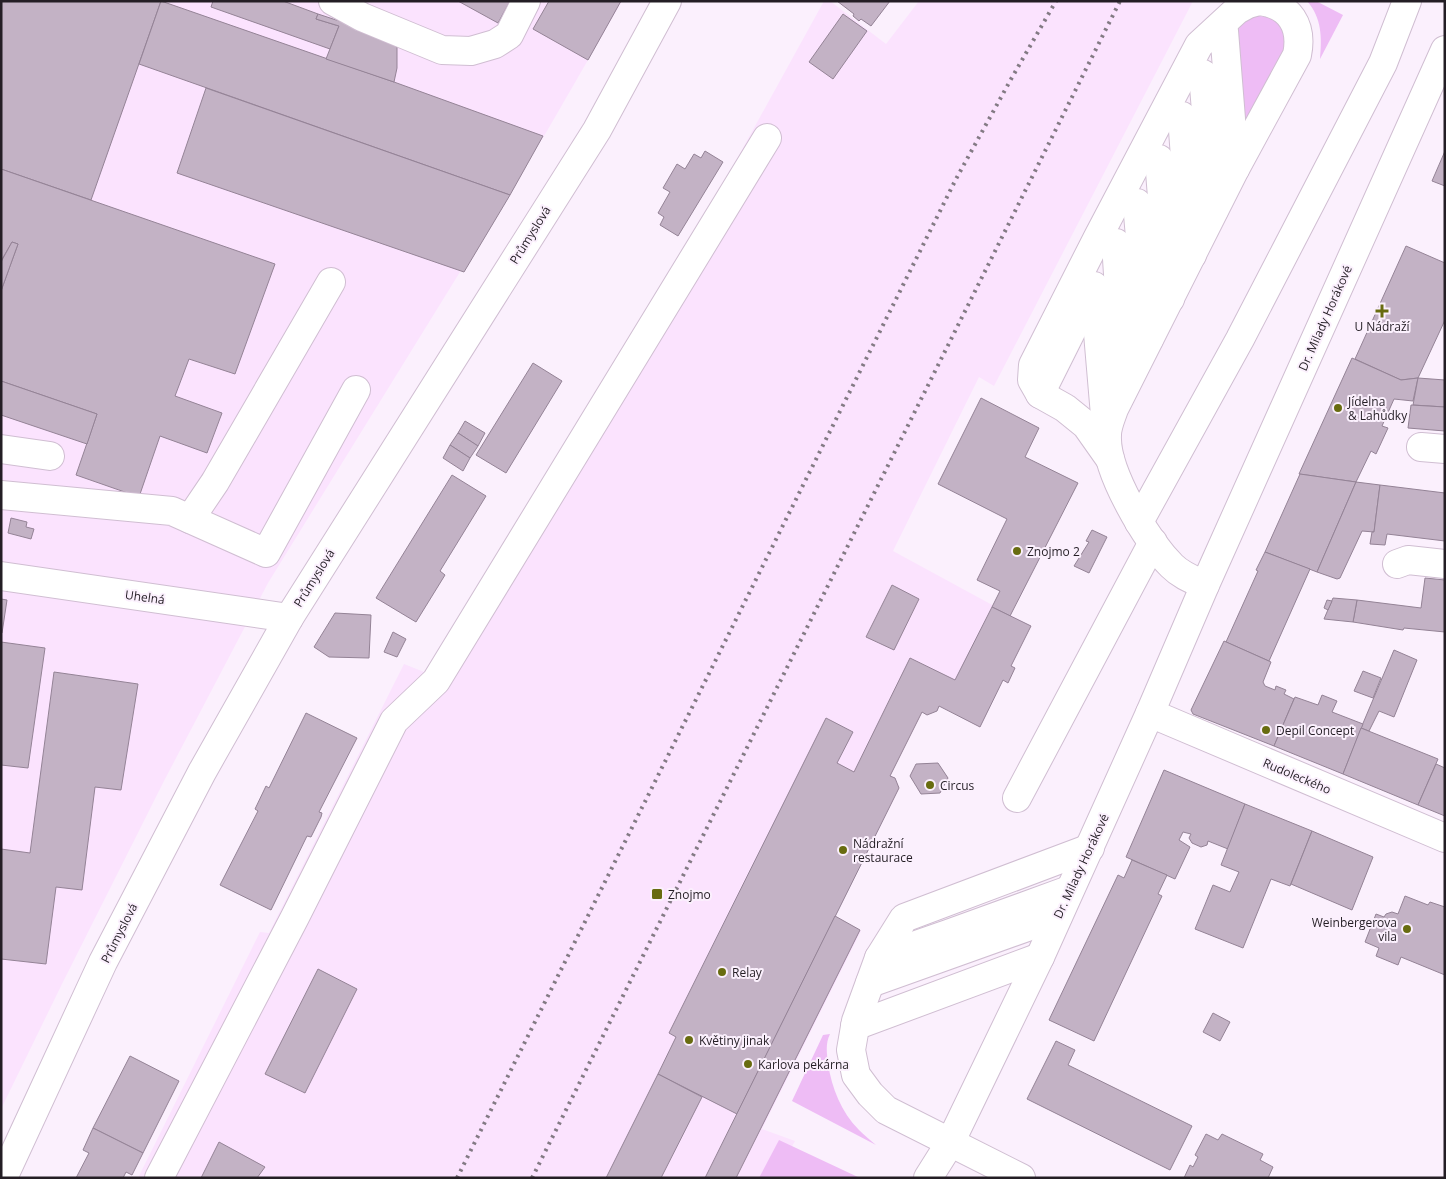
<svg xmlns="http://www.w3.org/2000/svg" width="1446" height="1179" viewBox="0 0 1446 1179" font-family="'Open Sans',sans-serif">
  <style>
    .built { fill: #fbe3fe }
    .green { fill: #eebcf5 }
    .building { fill: #c3b2c5; stroke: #948396 }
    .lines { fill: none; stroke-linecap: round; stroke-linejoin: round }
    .minor-casing { stroke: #d0bed2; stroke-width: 30 }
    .minor { stroke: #fff; stroke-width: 28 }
    .rail { stroke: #837a84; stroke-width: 4; stroke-dasharray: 2.5 5; stroke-linecap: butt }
    .poi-dot { fill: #686c10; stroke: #fbf0fd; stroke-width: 2 }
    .labels { text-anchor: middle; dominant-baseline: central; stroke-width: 4; stroke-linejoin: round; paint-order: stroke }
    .street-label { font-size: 12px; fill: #241e25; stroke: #fbf0fd }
    .poi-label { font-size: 12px; fill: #241e25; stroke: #fbf0fd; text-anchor: start }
  </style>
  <rect width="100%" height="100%" fill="#fbf0fd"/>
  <g class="built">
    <path d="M1 1H622L547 131 268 583 165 779 62 984 1 1109Z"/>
    <path d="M824 1H830L886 44 919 1H1193L994 386 979 377 893 551 1031 626 1011 666 1015 668 1008 683 1003 680 980 727 939 706 937 711 927 715 922 712 890 775 895 778 899 788 835 916 861 931 762 1129 795 1141 775 1178H138L260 932 269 933 404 664 424 672 690 244Z"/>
  </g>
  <g class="green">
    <path d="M1307 1H1316L1343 15 1320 59C1322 38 1322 18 1307 1Z"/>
    <path d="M1256 16C1278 15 1285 26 1285 47L1245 124 1237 31 1245 21Z"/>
    <path d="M830 1034C825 1044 827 1054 828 1064 832 1088 841 1112 859 1130 864 1135 870 1140 876 1145L792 1101 823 1035Z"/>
    <path d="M779 1140 860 1178H759Z"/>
  </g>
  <g class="building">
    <path d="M1 1H161L91 200 1 169Z"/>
    <path d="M161 1 394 82 543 136 510 195 139 64Z"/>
    <path d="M213 1H283L318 14 316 19 339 26 330 49 211 7Z"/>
    <path d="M458 1H510L498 23Z"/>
    <path d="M549 1H621L588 60 533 29Z"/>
    <path d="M837 1H890L871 26 861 19 859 21 853 16 854 14Z"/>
    <path d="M318 14 397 40V68L394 82 326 59 339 26 316 19Z"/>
    <path d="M843 14 867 31 833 79 809 62Z"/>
    <path d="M206 88 510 195 464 272 177 173Z"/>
    <path d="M705 151 723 162 678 236 660 225 664 217 658 213 670 192 663 188 677 164 685 169 694 154 701 158Z"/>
    <path d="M1445 151V186L1432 181Z"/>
    <path d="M1 169 275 264 235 374 189 359 175 396 222 413 207 453 160 436 139 497 76 475 97 414 1 381V291L18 244 12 242 1 261Z"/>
    <path d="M12 242 18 244 1 291V262Z"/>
    <path d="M1406 246 1445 263V320L1418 378 1401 380 1355 359Z"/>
    <path d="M1352 358 1401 380 1418 378 1413 401 1394 399 1382 426 1388 428 1376 454 1371 451 1356 482 1299 474Z"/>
    <path d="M533 363 562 381 506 473 476 455Z"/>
    <path d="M1418 378 1445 380V407L1413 405Z"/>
    <path d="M1 381 97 414 87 444 1 415Z"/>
    <path d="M981 398 1039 428 1025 457 1078 483 1010 616 992 607 1000 591 977 580 1007 519 938 484Z"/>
    <path d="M1411 405 1445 407V431L1408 428Z"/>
    <path d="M465 421 485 433 478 446 458 433Z"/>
    <path d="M458 433 478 446 470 458 450 445Z"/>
    <path d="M450 445 470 458 463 471 443 458Z"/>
    <path d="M1300 474 1356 482 1317 572 1265 552Z"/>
    <path d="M452 475 486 496 440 571 445 575 416 622 376 598Z"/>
    <path d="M1356 482 1380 485 1374 532 1362 531 1340 578 1337 579 1317 572Z"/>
    <path d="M1380 485 1445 493V541L1387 534 1385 545 1370 544 1372 532H1374Z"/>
    <path d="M11 518 27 522 26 527 34 529 31 539 8 533Z"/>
    <path d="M1092 530 1107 537 1089 573 1074 566 1089 542 1086 541Z"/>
    <path d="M1265 552 1310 569 1269 661 1226 642 1258 571 1256 570Z"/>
    <path d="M1425 578 1445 580V632L1404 628 1403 630 1353 622 1357 600 1421 608Z"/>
    <path d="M892 585 919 599 894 650 866 637Z"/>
    <path d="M1333 598 1357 600 1353 622 1324 619Z"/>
    <path d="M1 599 7 600 2 633H1Z"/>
    <path d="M1327 600 1332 601 1328 610 1324 608Z"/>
    <path d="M992 607 1031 626 1011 666 1015 668 1008 683 1003 680 980 727 939 706 937 711 927 715 922 712 890 776 895 778 899 788 737 1114 658 1074 676 1037 669 1033 826 718 853 732 837 763 854 772 910 658 955 680Z"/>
    <path d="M335 613 371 615 369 658 329 657 314 647Z"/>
    <path d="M393 632 406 639 397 657 384 652Z"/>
    <path d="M1224 641 1271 662 1263 682 1265 686 1275 690 1276 686 1286 690 1284 694 1294 699 1274 746 1193 714 1191 710Z"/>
    <path d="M1 642 45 648 28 768 1 765Z"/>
    <path d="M1394 650 1417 660 1394 717 1379 711 1369 731 1361 728Z"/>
    <path d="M1363 671 1381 678 1373 698 1354 691Z"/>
    <path d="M54 672 138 684 121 790 95 787 82 890 56 887 46 964 1 959V849L30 853Z"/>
    <path d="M1322 695 1337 701 1332 712 1363 724 1343 774 1274 746 1295 697 1318 705Z"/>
    <path d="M306 713 357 738 319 812 322 813 321 817 311 837 307 836 271 910 220 885 258 811 255 809 266 786 269 788Z"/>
    <path d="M1361 728 1438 759 1418 805 1343 774Z"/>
    <path d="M938 763 948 778 940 793 921 794 910 776 916 764Z"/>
    <path d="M1436 764 1445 768V816L1418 805Z"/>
    <path d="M1164 770 1245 804 1228 849 1208 841 1207 845 1201 847 1192 843 1189 838 1191 834 1183 832 1179 840 1190 847 1175 879 1126 857Z"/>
    <path d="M1245 804 1312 831 1290 886 1271 879 1243 948 1195 929 1213 885 1230 892 1239 872 1221 865Z"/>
    <path d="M1312 831 1373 857 1352 910 1291 884Z"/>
    <path d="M1132 860 1167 875 1158 894 1162 896 1094 1041 1049 1020 1118 875 1124 878Z"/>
    <path d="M1405 896 1428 905 1430 902 1445 907V975L1401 957 1398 965 1376 956 1379 948 1365 942 1376 914 1384 917 1386 914 1392 912 1398 914Z"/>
    <path d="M835 916 860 930 736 1178H705Z"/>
    <path d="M318 969 357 989 305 1093 265 1074Z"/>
    <path d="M1213 1013 1230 1022 1220 1041 1203 1032Z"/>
    <path d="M1056 1041 1075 1050 1068 1065 1192 1126 1170 1170 1027 1099Z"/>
    <path d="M130 1056 179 1081 143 1153 93 1128Z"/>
    <path d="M658 1074 702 1097 661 1178H606Z"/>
    <path d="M93 1128 143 1153 132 1175 126 1172 123 1178H76L89 1153 83 1150Z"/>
    <path d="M1206 1134 1218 1140 1222 1134 1263 1154 1260 1160 1273 1167 1268 1178H1184L1190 1165 1193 1167 1198 1157 1195 1155Z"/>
    <path d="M219 1142 265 1167 257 1178H201Z"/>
  </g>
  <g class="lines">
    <defs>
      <g id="minor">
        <path d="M333 1 362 17 442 50 471 51 495 44 509 35 526 1"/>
        <path d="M1224 31 1235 169"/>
        <path d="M1203 74 1214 210"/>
        <path d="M1182 116 1192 255"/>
        <path d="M1159 159 1170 299"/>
        <path d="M1137 203 1149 339"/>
        <path d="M1116 243 1125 384"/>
        <path d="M1094 286 1106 427"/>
        <path d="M1040 394 1088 298"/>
        <path d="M1421 447 1445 449"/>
        <path d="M1 449 50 456"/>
        <path d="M1110 459 1086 425 1065 408 1040 394 1032 380 1033 365 1098 237 1199 45 1237 10 1248 4 1259 1"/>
        <path d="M1 495 172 511 266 553 356 390"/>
        <path d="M190 519 215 482 331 282"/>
        <path d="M1139 522 1240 339 1383 63 1407 1"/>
        <path d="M1397 564 1408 560 1445 564"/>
        <path d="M1 576 289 618"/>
        <path d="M1205 585C1194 580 1182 576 1172 566 1147 541 1105 471 1107 435 1107 426 1111 418 1114 409L1235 169 1297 55C1303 26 1290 5 1260 1"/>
        <path d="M1150 713 1445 838"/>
        <path d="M1017 798 1153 542"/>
        <path d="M879 958 948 934 1069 890"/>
        <path d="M870 983 1058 916"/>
        <path d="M855 1026 1040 957"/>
        <path d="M3 1178 103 962 202 772 289 618 597 130 667 1"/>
        <path d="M159 1178 295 917 394 721 436 681 767 138"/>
        <path d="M928 1178 950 1143 1040 957 1150 713 1205 585 1445 50"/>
        <path d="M1021 1178 886 1110 870 1094 856 1075 851 1050 856 1021 879 958 904 918 1090 848"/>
      </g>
    </defs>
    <use href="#minor" class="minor-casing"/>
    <use href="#minor" class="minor"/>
    <g class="rail">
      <path d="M457 1178 956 179 1010 81 1056 1"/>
      <path d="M532 1178 1120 1"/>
    </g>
  </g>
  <g class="poi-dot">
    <path d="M1379.5 303.5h5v5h5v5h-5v5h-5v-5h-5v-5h5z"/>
    <circle cx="1338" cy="408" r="5"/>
    <circle cx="1017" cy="551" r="5"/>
    <circle cx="1266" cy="730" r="5"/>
    <circle cx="930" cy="785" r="5"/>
    <circle cx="843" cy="850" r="5"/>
    <rect x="651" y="888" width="12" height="12" rx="2.5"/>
    <circle cx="1407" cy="929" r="5"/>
    <circle cx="722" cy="972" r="5"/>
    <circle cx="689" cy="1040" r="5"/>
    <circle cx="748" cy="1064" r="5"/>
  </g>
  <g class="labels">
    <g class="street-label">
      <text transform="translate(530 235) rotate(-58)">Průmyslová</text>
      <text transform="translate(1325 318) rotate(-66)">Dr. Milady Horákové</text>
      <text transform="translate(314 578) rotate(-58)">Průmyslová</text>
      <text transform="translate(145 597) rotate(8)">Uhelná</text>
      <text transform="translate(1297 776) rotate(23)">Rudoleckého</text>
      <text transform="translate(1081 866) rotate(-65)">Dr. Milady Horákové</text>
      <text transform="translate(119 933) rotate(-63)">Průmyslová</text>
    </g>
    <g class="poi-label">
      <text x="1382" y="326" text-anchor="middle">U Nádraží</text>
      <text x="1348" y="401">Jídelna<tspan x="1348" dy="14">&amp; Lahůdky</tspan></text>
      <text x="1027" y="551">Znojmo 2</text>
      <text x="1276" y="730">Depil Concept</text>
      <text x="940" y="785">Circus</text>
      <text x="853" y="843">Nádražní<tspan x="853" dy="14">restaurace</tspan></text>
      <text x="668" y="894">Znojmo</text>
      <text x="1397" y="922" text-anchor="end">Weinbergerova<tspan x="1397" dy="14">vila</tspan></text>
      <text x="732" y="972">Relay</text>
      <text x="699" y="1040">Květiny jinak</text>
      <text x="758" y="1064">Karlova pekárna</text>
    </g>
  </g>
  <rect width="1446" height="1179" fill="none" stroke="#241e25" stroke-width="5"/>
</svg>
